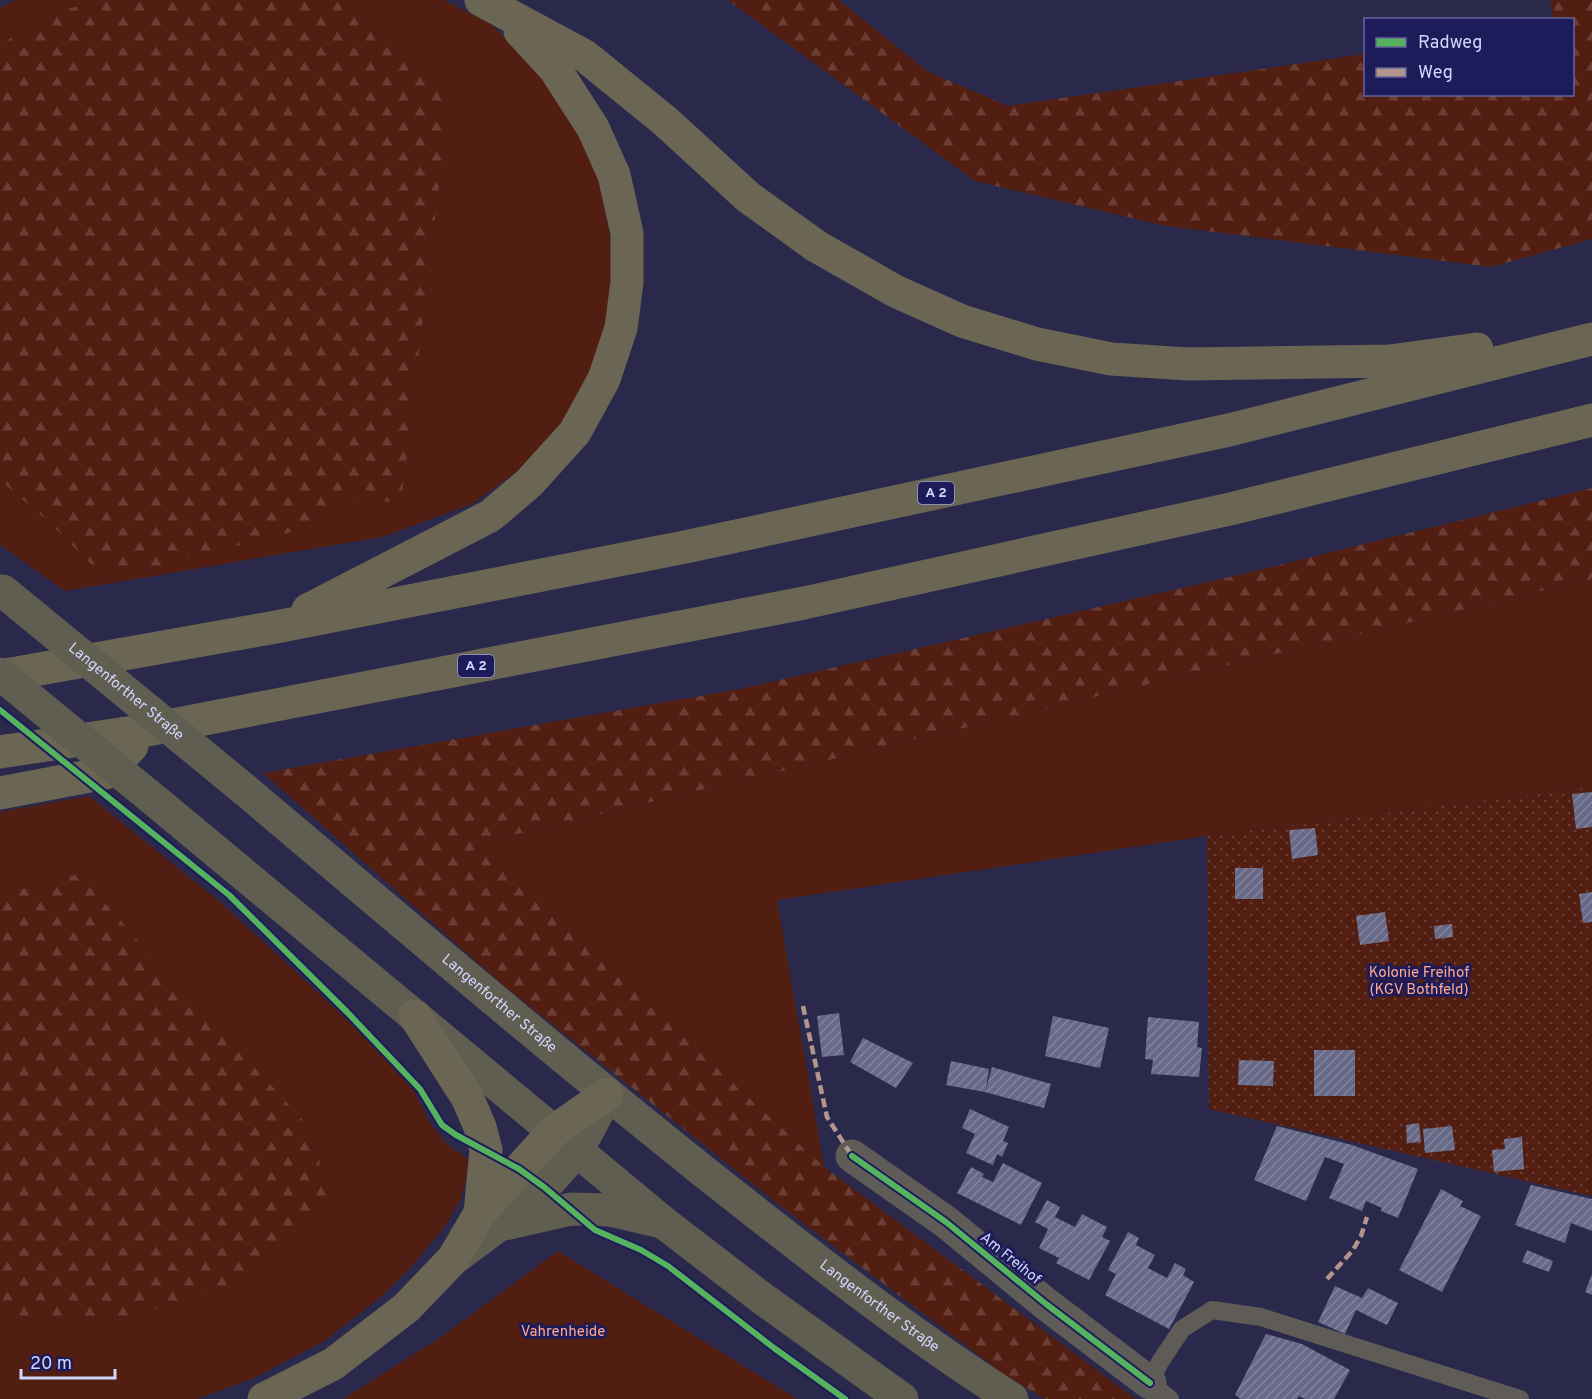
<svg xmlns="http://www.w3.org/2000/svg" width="1592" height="1399" viewBox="0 0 1592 1399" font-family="Overpass,sans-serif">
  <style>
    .green { fill: #521e11 }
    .forest { fill: url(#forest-firs) }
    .garden { fill: url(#garden-dots) }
    .building { fill: url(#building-hatch) }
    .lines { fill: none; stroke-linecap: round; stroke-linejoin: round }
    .service { stroke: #5f5c57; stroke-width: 18 }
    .minor { stroke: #5f5c57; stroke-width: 33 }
    .secondary { stroke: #605d51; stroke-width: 33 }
    .motorway { stroke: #6b6654; stroke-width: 33 }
    .secondary-bridge { stroke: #605d51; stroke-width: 33 }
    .quiet { stroke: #b2968c; stroke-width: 4.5; stroke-dasharray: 9 4.5; stroke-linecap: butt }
    .cycleway-casing { stroke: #1d1b5a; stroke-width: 10 }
    .cycleway { stroke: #56b35d; stroke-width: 6 }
    .labels { text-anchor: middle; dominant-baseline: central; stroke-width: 6; stroke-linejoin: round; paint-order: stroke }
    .shield { fill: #1d1b5a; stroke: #9a9fcd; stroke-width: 1.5 }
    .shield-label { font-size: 14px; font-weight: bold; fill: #d0d7fe }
    .street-label { font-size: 15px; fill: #d0d7fe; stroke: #1d1b5a }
    .park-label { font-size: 15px; fill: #fda88e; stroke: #1d1b5a }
  </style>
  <defs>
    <pattern id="forest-firs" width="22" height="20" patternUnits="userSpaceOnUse" patternTransform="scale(1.5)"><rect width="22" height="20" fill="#521e11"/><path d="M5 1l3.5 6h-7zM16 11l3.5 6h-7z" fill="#6a3e35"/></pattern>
    <pattern id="garden-dots" width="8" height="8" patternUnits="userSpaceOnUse" patternTransform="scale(1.5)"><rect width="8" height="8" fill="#521e11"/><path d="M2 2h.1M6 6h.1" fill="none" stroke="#6a3e35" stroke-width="1.8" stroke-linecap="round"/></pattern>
    <pattern id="building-hatch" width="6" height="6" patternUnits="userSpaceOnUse" patternTransform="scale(1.5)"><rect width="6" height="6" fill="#686987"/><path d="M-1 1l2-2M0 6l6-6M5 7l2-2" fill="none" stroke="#83859f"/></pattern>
  </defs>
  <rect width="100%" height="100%" fill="#2a294c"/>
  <g class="green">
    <path d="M15 0H444L491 24 542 75 578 133 597 176 610 235 611 283 605 329 591 376 562 426 515 473 472 504 382 537 65 591 0 545V8Z"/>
    <path d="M1592 579V787L1207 836 777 900 824 1167 474 844Z"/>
    <path d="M89 796 221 903 354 1026 413 1089 431 1125 448 1145 467 1158 469 1168 460 1201 444 1228 410 1268 381 1297 324 1341 256 1377 197 1399H0V812Z"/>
    <path d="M558 1251 797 1399H343L441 1337Z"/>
  </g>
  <g class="forest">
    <path d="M101 0H322L341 3 430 81 445 98 446 125 402 495 395 502C376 501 360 503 343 492L337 494 334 501 319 509 318 523 312 528 300 530 192 557 153 572H125L91 564 52 525 0 480V44L64 10Z"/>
    <path d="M728 0H839L927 71 1008 106 1365 54 1366 94H1572V20L1553 19 1550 0H1592V239L1491 267 1166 226 975 181Z"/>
    <path d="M1592 488V579L474 844 824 1167 1136 1399H1044L1005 1375 787 1211 503 985 263 773 745 688 1230 577Z"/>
    <path d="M78 874 321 1140 319 1170 342 1191 250 1278 131 1317 83 1319 29 1317 0 1312V895Z"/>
  </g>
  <path class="garden" d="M1592 787V1196L1209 1109 1207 836Z"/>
  <g class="building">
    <path d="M1592 792V827L1576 829 1572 794Z"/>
    <path d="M1315 828 1318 855 1292 859 1289 830Z"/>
    <rect x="1235" y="868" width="28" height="31"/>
    <path d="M1592 892V922L1583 923 1579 894Z"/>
    <path d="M1385 912 1389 941 1360 945 1356 916Z"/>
    <path d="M1452 924 1453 937 1435 939 1434 926Z"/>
    <path d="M839 1013 844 1055 822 1057 817 1016Z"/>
    <path d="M1053 1016 1109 1028 1100 1068 1045 1056Z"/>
    <path d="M1148 1017 1199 1022 1197 1047 1202 1048 1199 1077 1151 1074 1153 1060 1145 1059Z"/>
    <path d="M863 1038 913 1063 896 1088 850 1062Z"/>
    <rect x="1314" y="1050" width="41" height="46"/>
    <path d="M1239 1060 1274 1061 1273 1086 1238 1085Z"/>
    <path d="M951 1061 989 1069 986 1089 992 1067 1051 1084 1044 1108 985 1092 946 1085Z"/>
    <path d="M970 1109 1009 1127 1003 1141 1008 1143 1002 1157 997 1154 993 1165 966 1153 975 1134 962 1128Z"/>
    <path d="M1419 1123 1421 1142 1407 1143 1406 1125Z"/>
    <path d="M1277 1126 1352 1145 1418 1169 1398 1218 1381 1211 1382 1208 1366 1201 1362 1211 1329 1198 1344 1164 1325 1157 1306 1201 1254 1180Z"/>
    <path d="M1452 1126 1455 1150 1425 1153 1423 1129Z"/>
    <path d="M1522 1137 1524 1169 1494 1172 1492 1150 1505 1149 1504 1139Z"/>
    <path d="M1003 1163 1042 1183 1021 1225 957 1193 971 1167 984 1174 982 1177 993 1182Z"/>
    <path d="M1531 1185 1592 1199V1231L1571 1223 1565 1243 1515 1225Z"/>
    <path d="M1441 1189 1463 1201 1460 1206 1481 1216 1442 1292 1399 1270Z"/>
    <path d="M1047 1200 1060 1207 1055 1217 1075 1227 1082 1214 1107 1227 1102 1237 1110 1241 1089 1280 1056 1263 1059 1258 1039 1248 1048 1229 1035 1222Z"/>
    <path d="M1128 1232 1139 1238 1136 1245 1155 1255 1148 1268 1167 1278 1175 1263 1186 1269 1183 1275 1194 1282 1169 1329 1105 1295 1116 1274 1108 1270Z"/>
    <path d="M1527 1250 1553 1261 1549 1272 1522 1262Z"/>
    <path d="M1592 1274V1295L1585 1292Z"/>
    <path d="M1335 1286 1362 1298 1368 1288 1398 1303 1387 1325 1356 1310 1345 1334 1318 1322Z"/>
    <path d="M1266 1334 1302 1344 1350 1370 1334 1399H1305L1299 1396 1297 1399H1241L1235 1395Z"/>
  </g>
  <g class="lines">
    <path class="service" d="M1170 1399 1150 1383 1160 1362 1182 1329 1212 1310 1261 1317 1520 1399"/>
    <path class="minor" d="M852 1156 946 1222 1046 1304 1150 1383"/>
    <g class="secondary">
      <path id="s1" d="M245 790C397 918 548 1047 703 1171 803 1250 904 1330 1012 1399"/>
      <path d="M159 804 664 1223 763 1299 902 1399"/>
      <path d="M505 1224 571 1209 610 1210 657 1221"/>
      <path d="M453 1259C497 1227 543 1195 575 1151 588 1134 597 1112 607 1094"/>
    </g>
    <g class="motorway">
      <path d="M481 0 585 56 665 121 748 197 816 246 895 291 962 321 1037 344 1111 359 1188 364 1390 361 1477 349"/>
      <path d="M308 610 490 516 529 483 575 432 604 379 621 328 627 282V233L614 175 593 128 555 69 520 31"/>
      <path d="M0 676 276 627 685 547 1229 430 1592 339"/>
      <path d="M0 752 147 730 804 603 1230 509 1592 420"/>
      <path d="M0 793 105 773 132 746"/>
      <path d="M415 1016 467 1097 480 1127 486 1150 480 1213"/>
      <path d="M264 1399 333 1364 406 1308 453 1259 480 1213 554 1131 607 1094"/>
    </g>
    <g class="secondary-bridge">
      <path id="s2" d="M3 591 245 790"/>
      <path d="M0 674 159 804"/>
    </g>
    <g class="quiet">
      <path d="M803 1006 827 1117 852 1156"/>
      <path d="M1327 1279 1353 1250 1361 1236 1367 1217"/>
    </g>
    <defs>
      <g id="cycleway">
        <path d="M0 710 229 895 347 1012 420 1089 442 1125 456 1135 519 1169 544 1187 595 1230 641 1250 668 1266 774 1348 845 1399"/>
        <path d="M852 1156 946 1222 1046 1304 1150 1383"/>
      </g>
    </defs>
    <use href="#cycleway" class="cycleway-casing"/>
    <use href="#cycleway" class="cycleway"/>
  </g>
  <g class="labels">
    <g class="shield">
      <rect x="918" y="482" width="36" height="22" rx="4.5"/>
      <rect x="458" y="655" width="36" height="22" rx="4.5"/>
    </g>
    <g class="shield-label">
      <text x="936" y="493">A 2</text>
      <text x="476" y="666">A 2</text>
    </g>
    <g class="street-label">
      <text stroke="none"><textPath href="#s2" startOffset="159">Langenforther Straße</textPath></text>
      <text stroke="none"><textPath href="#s1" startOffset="332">Langenforther Straße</textPath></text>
      <text transform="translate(1010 1259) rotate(39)">Am Freihof</text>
      <text stroke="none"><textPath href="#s1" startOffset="818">Langenforther Straße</textPath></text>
    </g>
    <g class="park-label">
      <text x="1419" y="973">Kolonie Freihof<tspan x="1419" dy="17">(KGV Bothfeld)</tspan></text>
      <text x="563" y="1332">Vahrenheide</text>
    </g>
  </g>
  <rect x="1364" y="18" width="210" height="78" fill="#1d1b5a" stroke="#65669c" stroke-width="1.5"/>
  <rect x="1376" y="38" width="30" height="9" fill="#56b35d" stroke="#65669c" stroke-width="1.5"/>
  <text x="1418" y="48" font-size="18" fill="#d0d7fe">Radweg</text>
  <rect x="1376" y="68" width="30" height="9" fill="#b2968c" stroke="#65669c" stroke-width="1.5"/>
  <text x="1418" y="78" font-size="18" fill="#d0d7fe">Weg</text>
  <path d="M21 1369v9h94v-9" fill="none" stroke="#d0d7fe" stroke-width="3"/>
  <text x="30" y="1369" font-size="18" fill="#d0d7fe" stroke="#1d1b5a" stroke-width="4.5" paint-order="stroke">20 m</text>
</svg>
